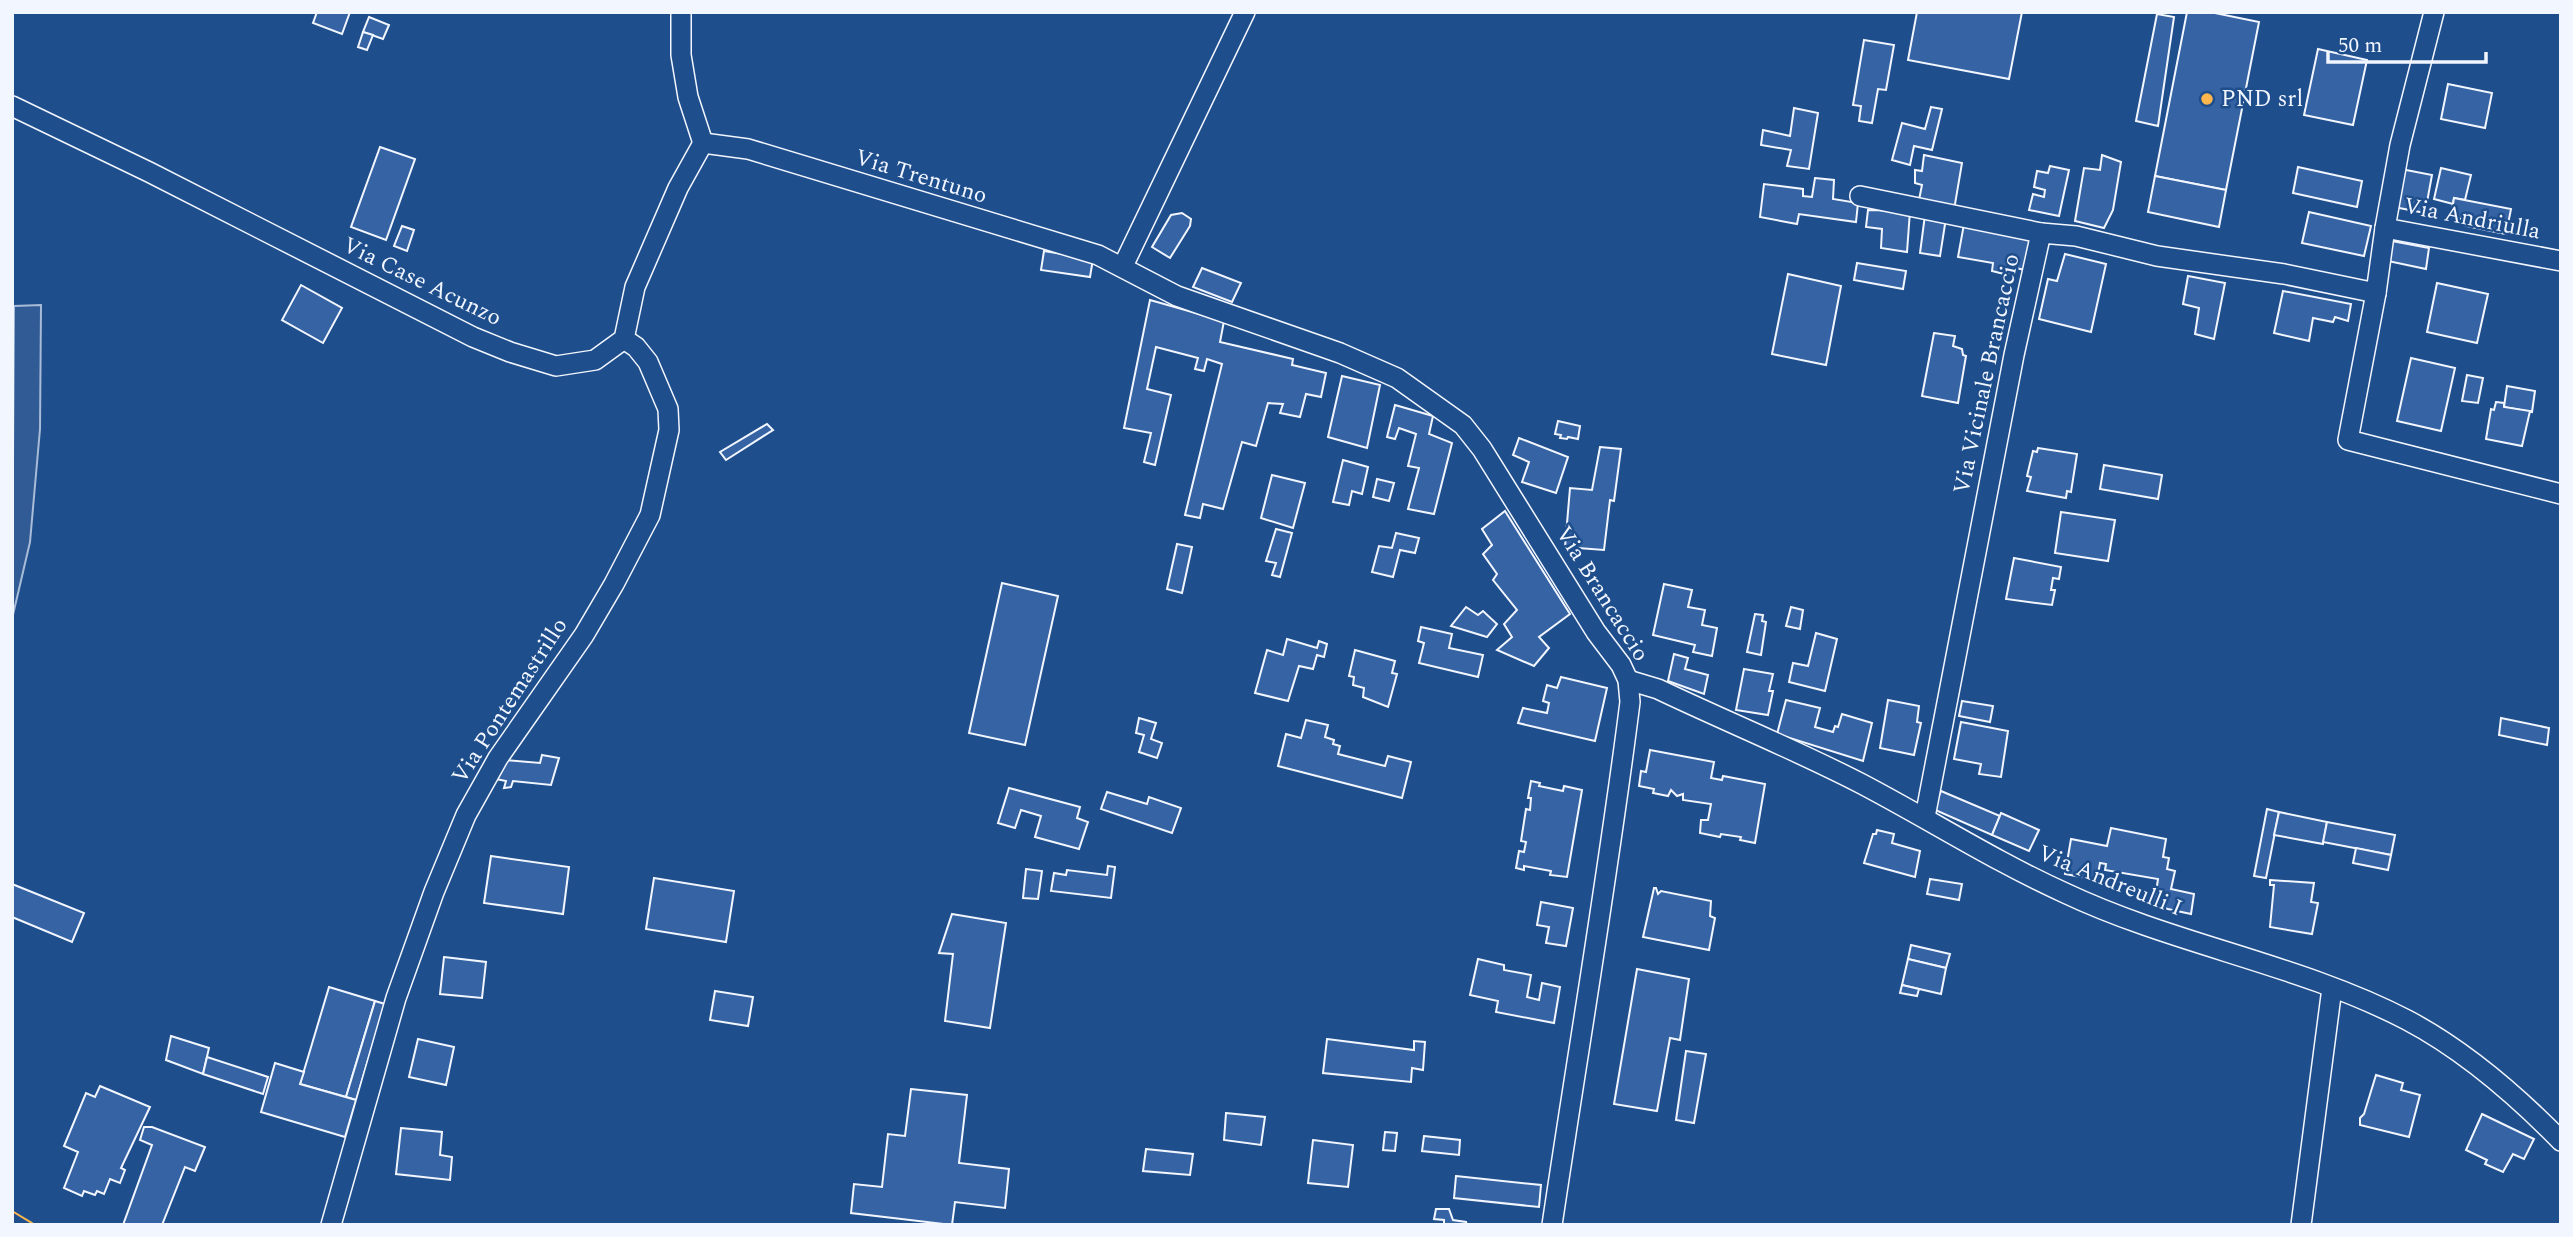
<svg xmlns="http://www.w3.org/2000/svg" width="2573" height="1237" viewBox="0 0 2573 1237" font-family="Spectral,serif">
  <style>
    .built { fill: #305b95; stroke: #a8bbd7; stroke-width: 2 }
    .building { fill: #3563a3; stroke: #f2f6ff; stroke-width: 2 }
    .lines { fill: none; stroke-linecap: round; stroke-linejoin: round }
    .minor-casing { stroke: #f2f6ff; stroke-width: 22 }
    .minor { stroke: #1f4e8c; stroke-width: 19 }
    .power { stroke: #ffb74d; stroke-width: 2; stroke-dasharray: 24 5 3.5 5; stroke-linecap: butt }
    .poi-dot { fill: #ffb74d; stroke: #1f4e8c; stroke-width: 2.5 }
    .labels { text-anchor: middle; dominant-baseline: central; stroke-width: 5; stroke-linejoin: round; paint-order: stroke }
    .poi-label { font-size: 23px; fill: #f2f6ff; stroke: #1f4e8c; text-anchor: start }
    .street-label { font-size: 23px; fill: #f2f6ff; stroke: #1f4e8c }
  </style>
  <rect width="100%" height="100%" fill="#1f4e8c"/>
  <path class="built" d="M41 305 40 429 30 542 12 619 14 306Z"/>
  <g class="building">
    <path d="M317 12H350L342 34 313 23Z"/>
    <path d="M1917 12H2022L2009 79 1908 60Z"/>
    <path d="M2187 12H2210L2259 22 2226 190 2155 176Z"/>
    <path d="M2157 14 2174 17 2158 126 2136 121Z"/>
    <path d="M369 17 389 25 383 39 363 32Z"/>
    <path d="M363 32 373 35 367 50 358 47Z"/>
    <path d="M1864 40 1894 45 1886 90 1878 89 1872 123 1859 121 1861 106 1853 105Z"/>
    <path d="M2318 49 2367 60 2353 125 2304 115Z"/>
    <path d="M2448 84 2492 93 2485 128 2441 119Z"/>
    <path d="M1931 107 1942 109 1932 150 1914 146 1910 165 1892 160 1902 123 1925 129Z"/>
    <path d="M1794 108 1818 113 1809 169 1787 166 1791 150 1761 145 1763 130 1790 136Z"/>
    <path d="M380 147 415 159 386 240 351 227Z"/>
    <path d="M1924 155 1962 163 1954 210 1918 205 1922 185 1915 183V170L1922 171Z"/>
    <path d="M2102 155 2121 162 2113 210 2104 228 2075 221 2084 168 2100 170Z"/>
    <path d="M2050 166 2069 170 2059 216 2029 210 2033 194 2044 197 2045 190 2034 187 2037 171 2048 173Z"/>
    <path d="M2298 167 2362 181 2357 207 2293 193Z"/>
    <path d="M2441 168 2471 175 2465 200 2454 198 2453 204 2434 199Z"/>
    <path d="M2401 169 2432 175 2425 213 2394 207Z"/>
    <path d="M2155 176 2226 190 2219 227 2148 212Z"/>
    <path d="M1815 178 1834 180 1833 199 1858 203 1856 222 1799 214 1797 224 1760 217 1764 184 1803 189V196L1812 197Z"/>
    <path d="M2454 198 2511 209 2506 234 2466 226 2467 220 2451 217Z"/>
    <path d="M1868 210 1910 211 1907 252 1881 248 1882 229 1866 227Z"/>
    <path d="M2309 212 2371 226 2364 256 2302 243Z"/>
    <path d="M1182 213 1191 219 1190 226 1170 258 1152 247 1171 215Z"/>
    <path d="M1925 215 1946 218 1940 256 1920 253Z"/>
    <path d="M1964 224 2032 239 2026 270 2015 268 2017 259 2011 258 2008 275 1992 271 1993 263 1958 257Z"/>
    <path d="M402 226 414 230 407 251 394 246Z"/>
    <path d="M2392 241 2429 248 2426 269 2388 261Z"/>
    <path d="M1044 251 1093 259 1090 277 1041 270Z"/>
    <path d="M2065 254 2106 264 2091 332 2039 319 2048 279 2057 281Z"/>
    <path d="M1857 263 1906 271 1903 289 1854 280Z"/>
    <path d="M1202 268 1241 283 1232 302 1193 287Z"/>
    <path d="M1788 274 1841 286 1826 365 1772 354Z"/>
    <path d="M2188 276 2225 283 2214 339 2195 334 2199 308 2183 304Z"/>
    <path d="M2437 283 2488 294 2477 343 2427 332Z"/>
    <path d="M301 285 342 308 323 343 282 320Z"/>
    <path d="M2283 291 2351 304 2348 321 2335 317 2333 322 2313 318 2309 341 2274 333Z"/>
    <path d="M1150 300 1224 321 1220 342 1293 359 1292 365 1326 373 1321 397 1306 394 1300 417 1280 413 1283 404 1268 403 1256 446 1242 442 1223 509 1203 504 1200 518 1185 515 1222 364 1207 359 1204 371 1195 369 1198 358 1156 347 1147 389 1171 395 1155 465 1144 462 1151 433 1124 428Z"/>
    <path d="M1934 333 1955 336 1953 346 1962 349 1963 355 1966 356 1958 403 1922 396Z"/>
    <path d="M2411 358 2455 368 2441 431 2397 421Z"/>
    <path d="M2467 375 2483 378 2478 403 2462 401Z"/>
    <path d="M1342 376 1380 385 1367 448 1328 437Z"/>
    <path d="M2507 386 2535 391 2532 412 2504 407Z"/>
    <path d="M2496 402 2504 403V407L2530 411 2522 446 2486 439 2491 409 2494 410Z"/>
    <path d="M1395 405 1433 416 1429 434 1452 443 1434 514 1408 509 1419 468 1408 466 1416 434 1399 428 1395 439 1387 437Z"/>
    <path d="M1558 421 1580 426 1578 439 1568 437 1567 439 1560 438 1561 435 1555 434Z"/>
    <path d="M767 424 773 430 726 460 720 452Z"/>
    <path d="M1519 438 1568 457 1556 493 1522 482 1529 462 1513 455Z"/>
    <path d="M1600 447 1621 449 1614 501 1610 500 1604 550 1565 547 1570 488 1592 490Z"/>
    <path d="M2038 448 2077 454 2071 492 2067 491 2066 498 2027 491 2031 477 2027 476 2033 451 2037 452Z"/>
    <path d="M1343 460 1368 467 1362 494 1352 491 1349 505 1333 502Z"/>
    <path d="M2104 465 2162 475 2158 499 2100 489Z"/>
    <path d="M1272 475 1305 483 1293 528 1261 518Z"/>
    <path d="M1377 479 1394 483 1389 501 1373 497Z"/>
    <path d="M1505 511 1570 614 1539 637 1549 648 1534 666 1497 650 1512 637 1504 624 1517 610 1493 580 1497 574 1483 554 1492 545 1482 529Z"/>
    <path d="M2061 512 2115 520 2108 561 2055 553Z"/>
    <path d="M1276 529 1292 533 1280 577 1272 575 1276 563 1266 561Z"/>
    <path d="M1396 533 1419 538 1415 553 1400 550 1393 577 1372 572 1379 546 1392 548Z"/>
    <path d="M1177 544 1192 547 1182 593 1167 589Z"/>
    <path d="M2014 558 2061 567 2059 579 2053 578 2051 590H2055L2052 605 2006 599Z"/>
    <path d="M1002 583 1058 596 1025 745 969 733Z"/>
    <path d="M1664 584 1692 590 1688 607 1705 610 1702 625 1717 628 1712 656 1693 652 1695 645 1653 635Z"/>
    <path d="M1466 607 1478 615 1483 611 1497 624 1487 637 1451 626Z"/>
    <path d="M1791 607 1803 610 1800 629 1786 626Z"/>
    <path d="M1755 614 1763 615 1762 621 1766 622 1761 655 1747 652Z"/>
    <path d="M1421 627 1452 634 1449 648 1483 655 1478 677 1419 663 1424 643 1418 641Z"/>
    <path d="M1816 633 1837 639 1825 691 1789 682 1793 663 1808 666Z"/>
    <path d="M1287 639 1317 648 1319 641 1327 644 1324 657 1317 655 1313 669 1299 666 1288 701 1255 693 1267 650 1283 655Z"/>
    <path d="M1355 650 1395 661 1392 673 1397 674 1388 707 1363 697 1364 688 1353 685 1354 677 1349 676Z"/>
    <path d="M1674 654 1688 658 1685 669 1708 675 1704 694 1668 681Z"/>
    <path d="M1744 669 1773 674 1769 691H1773L1768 715 1736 710Z"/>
    <path d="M1561 677 1607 688 1595 741 1518 723 1523 708 1547 713 1549 703 1543 701 1547 685 1557 688Z"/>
    <path d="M1786 700 1820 708 1815 727 1833 732 1835 726 1838 727 1842 714 1872 723 1863 761 1777 734Z"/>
    <path d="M1888 700 1919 706 1917 722 1921 723 1914 755 1880 748Z"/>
    <path d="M1962 701 1993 706 1990 722 1959 716Z"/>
    <path d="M1139 718 1156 723 1151 739 1162 743 1157 758 1139 752 1144 735 1136 733Z"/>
    <path d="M2501 718 2549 728 2547 745 2499 735Z"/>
    <path d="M1306 720 1328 725 1325 737 1334 740 1333 744 1340 746 1338 754 1385 766 1388 756 1411 762 1402 798 1278 766 1286 734 1301 738Z"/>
    <path d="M1961 722 2008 731 2001 777 1979 774 1981 764 1954 759Z"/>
    <path d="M1650 750 1714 762 1711 778 1722 780 1723 776 1765 784 1755 843 1740 840 1741 837 1721 834 1720 837 1700 833 1701 820H1708L1711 804 1683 800V794L1677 796 1671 790 1668 796 1653 793 1654 789 1639 786 1641 771 1646 772Z"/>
    <path d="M542 755 559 758 551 785 513 781 511 787 504 788 506 781 496 779 506 760 540 763Z"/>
    <path d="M1531 781 1540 783 1539 786 1563 791 1564 786 1582 790 1567 877 1550 875 1551 871 1524 866V870L1516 868 1519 851 1524 852 1526 842 1521 841 1526 809 1530 810 1531 798H1528Z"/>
    <path d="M1009 788 1080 807 1077 818 1088 822 1079 849 1035 837 1041 816 1021 810 1015 828 998 823Z"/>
    <path d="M1941 791 2000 816 1992 835 1933 809Z"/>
    <path d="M1107 792 1147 804 1149 797 1181 808 1172 833 1101 809Z"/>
    <path d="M2267 809 2279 812 2266 878 2254 876Z"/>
    <path d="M2279 812 2327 822 2323 844 2274 835Z"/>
    <path d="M2001 813 2039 830 2029 851 1992 835Z"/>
    <path d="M2327 822 2395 835 2391 855 2323 842Z"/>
    <path d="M2111 828 2166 839 2163 857 2169 858 2167 869 2175 871 2171 889 2194 894 2191 914 2154 906 2158 879 2105 870 2106 864 2100 863 2097 880 2065 874 2071 839 2107 846Z"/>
    <path d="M1877 830 1894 834 1892 843 1920 851 1915 877 1864 863 1873 834H1876Z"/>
    <path d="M2356 848 2391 855 2388 870 2353 863Z"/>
    <path d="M491 856 569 867 563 914 484 903Z"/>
    <path d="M1108 866 1115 867 1111 898 1051 891 1054 873 1066 875 1067 870 1107 875Z"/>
    <path d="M1026 869 1042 871 1038 899 1023 898Z"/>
    <path d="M654 878 734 891 726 942 646 929Z"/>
    <path d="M1930 879 1962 884 1959 900 1927 894Z"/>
    <path d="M2270 880 2314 883 2311 902 2318 903 2312 934 2270 927 2274 885H2270Z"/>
    <path d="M12 884 84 913 72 942 12 917Z"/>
    <path d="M1654 888H1656L1658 894 1661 891 1711 901 1710 916 1715 918 1709 950 1643 937Z"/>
    <path d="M1541 902 1573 908 1566 946 1546 943 1549 927 1537 925Z"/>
    <path d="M952 914 1006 923 990 1028 945 1021 953 954 939 953Z"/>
    <path d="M1911 945 1950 954 1946 968 1908 959Z"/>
    <path d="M444 957 486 962 482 998 440 994Z"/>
    <path d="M1478 959 1504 965V970L1531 975 1527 997 1539 1000 1542 983 1560 987 1554 1023 1496 1012 1498 1001 1470 995Z"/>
    <path d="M1908 959 1946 968 1941 994 1902 985Z"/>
    <path d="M1637 969 1689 979 1680 1040 1670 1038 1657 1111 1614 1104Z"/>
    <path d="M1902 985 1919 989 1917 996 1900 993Z"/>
    <path d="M329 987 375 1001 346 1097 300 1084Z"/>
    <path d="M715 991 753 997 748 1026 710 1020Z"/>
    <path d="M375 1001 385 1004 356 1100 346 1097Z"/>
    <path d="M171 1036 209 1048 203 1074 166 1060Z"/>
    <path d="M418 1039 454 1047 446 1085 409 1077Z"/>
    <path d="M1327 1039 1414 1050V1041L1425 1042 1423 1070 1412 1068 1411 1082 1323 1073Z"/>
    <path d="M1686 1051 1706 1054 1694 1123 1676 1120Z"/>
    <path d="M207 1057 268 1077 263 1094 203 1074Z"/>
    <path d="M275 1063 304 1072 300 1084 356 1100 345 1137 261 1112Z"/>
    <path d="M2376 1075 2403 1083 2401 1090 2420 1095 2409 1137 2360 1125V1118L2364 1114Z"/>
    <path d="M100 1086 150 1107 121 1168 125 1170 120 1183 110 1179 104 1194 97 1191 95 1195 84 1191 82 1196 64 1188 78 1152 64 1146 86 1093 95 1097Z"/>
    <path d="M911 1089 967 1095 959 1163 1009 1169 1005 1208 955 1202 952 1225 851 1213 854 1184 882 1187 888 1134 905 1136Z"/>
    <path d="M1226 1113 1265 1117 1261 1145 1224 1140Z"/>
    <path d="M2482 1114 2534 1139 2524 1159 2513 1154 2503 1172 2485 1164 2487 1160 2466 1150Z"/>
    <path d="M144 1127H152L205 1147 195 1171 185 1167 162 1225H123L152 1145 140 1140Z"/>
    <path d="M401 1128 442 1132 440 1155 452 1157 450 1180 396 1174Z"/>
    <path d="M1385 1132 1397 1133 1395 1151 1383 1150Z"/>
    <path d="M1424 1136 1460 1140 1459 1155 1422 1151Z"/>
    <path d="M1313 1140 1353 1145 1348 1187 1308 1183Z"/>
    <path d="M1146 1149 1193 1154 1190 1175 1143 1171Z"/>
    <path d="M1456 1176 1541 1185 1539 1207 1454 1198Z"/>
    <path d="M1436 1209H1449L1453 1220 1466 1222 1467 1225H1444V1220L1434 1219Z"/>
  </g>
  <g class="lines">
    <defs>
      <g id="minor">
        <path d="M681 12V55L688 97 703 143"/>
        <path d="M2434 12 2400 145 2385 228 2561 261"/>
        <path d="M12 106 149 172 473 337 510 352 556 366 595 360 624 339 635 287 678 188 703 143"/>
        <path d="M703 143 748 149 1098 255 1177 296 1340 353 1397 378 1463 425 1482 449 1596 632 1621 665 1628 680 1630 702C1608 877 1578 1050 1552 1225"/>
        <path d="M1860 196 2041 233"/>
        <path d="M1123 266 1245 12"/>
        <path d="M2376 293 2348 440 2561 494"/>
        <path d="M1628 680 1658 689C1725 721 1794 749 1860 783 1929 819 1994 861 2065 893 2175 945 2299 964 2407 1020 2464 1050 2516 1095 2561 1141"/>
        <path d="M1925 817 2014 355 2041 233 2076 236 2157 256 2284 274 2376 293 2385 228"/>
        <path d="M331 1225 396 998 434 892 466 815 498 758 584 635 614 584 650 515 669 430 668 409 648 362 636 347 624 339"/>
        <path d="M2301 1225 2332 988"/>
      </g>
    </defs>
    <use href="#minor" class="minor-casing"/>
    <use href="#minor" class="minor"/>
    <path class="power" d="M12 1211 35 1225"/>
  </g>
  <circle class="poi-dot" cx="2207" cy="99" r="7"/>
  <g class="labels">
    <g class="poi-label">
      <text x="2221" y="99">PND srl</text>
    </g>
    <g class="street-label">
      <text transform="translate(921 177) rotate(17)">Via Trentuno</text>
      <text transform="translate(2472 219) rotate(11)">Via Andriulla</text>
      <text transform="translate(422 282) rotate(26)">Via Case Acunzo</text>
      <text transform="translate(1987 374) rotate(-78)">Via Vicinale Brancaccio</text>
      <text transform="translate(1602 594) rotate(58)">Via Brancaccio</text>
      <text transform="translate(510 701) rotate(-57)">Via Pontemastrillo</text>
      <text transform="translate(2110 881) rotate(22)">Via Andreulli I</text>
    </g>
  </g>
  <rect width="2573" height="1237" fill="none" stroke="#f2f6ff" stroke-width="28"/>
  <path d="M2328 52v10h158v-10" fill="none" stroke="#f2f6ff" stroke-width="3.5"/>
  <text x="2338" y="52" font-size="21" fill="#f2f6ff" stroke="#1f4e8c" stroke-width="5" paint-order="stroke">50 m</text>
</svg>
